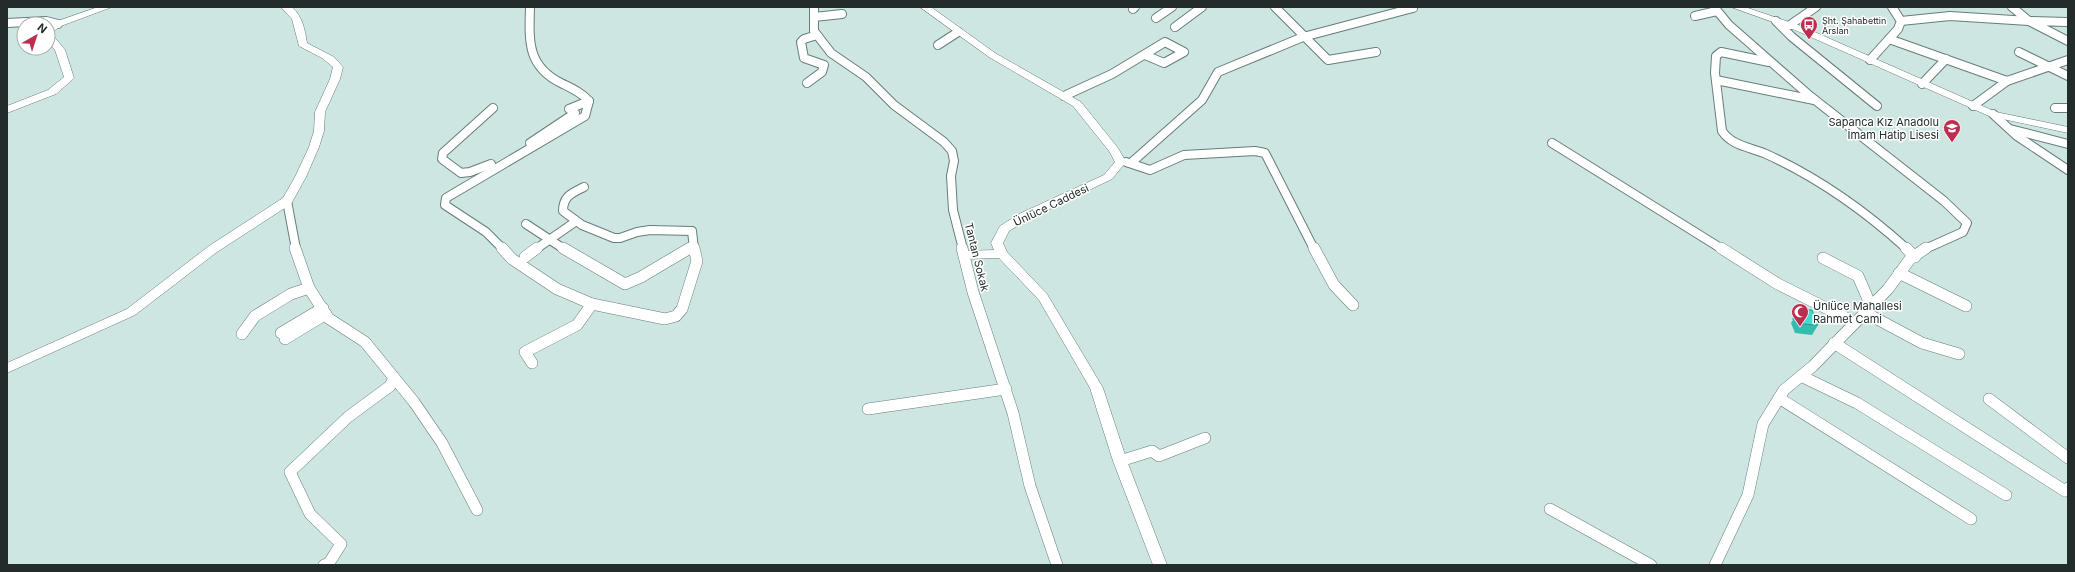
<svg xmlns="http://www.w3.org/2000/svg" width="2075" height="572" viewBox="0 0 2075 572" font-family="Inter,sans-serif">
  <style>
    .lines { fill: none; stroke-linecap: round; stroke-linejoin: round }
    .minor-far1-casing { stroke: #677d7a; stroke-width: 10 }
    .minor-casing { stroke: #677d7a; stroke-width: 12 }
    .tertiary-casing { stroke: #677d7a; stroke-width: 1 }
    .minor-far1 { stroke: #fff; stroke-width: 8 }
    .minor { stroke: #fff; stroke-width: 11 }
    .tertiary { fill: #fff; fill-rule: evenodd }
    .wall { fill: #36bcaf }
    .building { fill: #3fdbcc; stroke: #2c998f }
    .labels { text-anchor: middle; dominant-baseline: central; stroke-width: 3; stroke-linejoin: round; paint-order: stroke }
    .far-poi-label { font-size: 9px; fill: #222c2a; stroke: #fff; text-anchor: start }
    .poi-label { font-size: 11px; fill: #222c2a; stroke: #fff; text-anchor: end }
    .street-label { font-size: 11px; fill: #222c2a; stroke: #fff }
  </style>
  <rect width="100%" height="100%" fill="#cee6e2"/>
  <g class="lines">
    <defs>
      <g id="minor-far1">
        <path d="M814 7V31L831 53 866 77 894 105 944 142 952 151 954 161 951 176 953 210 963 249"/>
        <path d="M1275 7 1328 60 1376 52"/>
        <path d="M1714 7 1729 25 1810 96 1944 201 1967 223 1963 232 1925 249"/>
        <path d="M1133 9 1135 7"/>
        <path d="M1695 16 1717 11"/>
        <path d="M814 17 842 14"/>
        <path d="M1156 18 1172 7"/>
        <path d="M1776 21 1792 37 1877 106"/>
        <path d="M1901 21 1950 16 2029 21 2012 7"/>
        <path d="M2067 22 2029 21 2068 41"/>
        <path d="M7 23 46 21 58 24"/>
        <path d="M1790 25 1816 7"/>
        <path d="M1175 27 1202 7"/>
        <path d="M1889 39 2007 81 2068 60"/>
        <path d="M938 45 958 32"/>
        <path d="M2019 52 2068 76"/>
        <path d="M1870 60 1898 29 1901 21 1892 7"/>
        <path d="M1769 62 1721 52 1716 56 1715 73 1722 131C1732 146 1750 147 1766 154 1819 178 1864 210 1907 249"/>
        <path d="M1716 80 1814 100"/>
        <path d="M807 83 822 72 824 65 804 58 801 42 804 39 817 35"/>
        <path d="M1922 84 1946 59"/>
        <path d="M1064 96 1112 74 1165 42 1184 52 1164 63 1145 55"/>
        <path d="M1973 106 2007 81"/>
        <path d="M2055 108H2068"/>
        <path d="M1993 114 2017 136 2068 170"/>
        <path d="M2010 129 2068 144"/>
        <path d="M530 143 575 113 569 109 589 101"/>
        <path d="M1552 143 1722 249"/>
        <path d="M1126 162 1150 170 1184 155 1255 151 1265 153 1314 249"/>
        <path d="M1131 163 1202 100 1218 72 1303 37 1413 8"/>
        <path d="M491 164 470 172 461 173 442 159 443 153 493 108"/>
        <path d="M584 187C572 193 563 196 563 211L582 225 614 238H620L637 232 650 230 692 231 694 249"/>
        <path d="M287 201 296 249"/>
        <path d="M526 224 564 249"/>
        <path d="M503 249 486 232 445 205 446 198 585 116 589 101C581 92 571 88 561 83 527 66 529 41 530 7"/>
        <path d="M536 249 575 222"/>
        <path d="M688 249 694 246"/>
      </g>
      <g id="minor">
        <path d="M295 248 309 288 328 318 365 342 414 402 442 443 477 510"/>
        <path d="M502 248 512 259 557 289 592 304 665 319 676 316 682 309 697 261 694 248"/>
        <path d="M563 248 625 284 641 277 690 248"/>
        <path d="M962 248 973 292 1013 413 1030 486 1057 565"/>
        <path d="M1314 248 1334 285 1353 305"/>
        <path d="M1721 248 1778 284 1854 322"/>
        <path d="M1906 248 1915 257"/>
        <path d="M525 257 537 248"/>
        <path d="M1823 258 1858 276 1871 306"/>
        <path d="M1899 273 1966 306"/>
        <path d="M1864 312 1922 343 1959 354"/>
        <path d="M281 333 323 308"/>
        <path d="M242 334 255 316 291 294 309 288"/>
        <path d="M285 339 326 314"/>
        <path d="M1834 343 2065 491 2068 488"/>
        <path d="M532 363 525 352 577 325 592 304"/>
        <path d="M1801 376 1857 403 2006 495"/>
        <path d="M1779 398 1971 519"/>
        <path d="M1989 399 2068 458"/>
        <path d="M868 409 1006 389"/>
        <path d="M1120 461 1152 451 1159 456 1205 438"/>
        <path d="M1550 509 1651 565"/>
        <path d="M324 565 329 563 341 544 310 514 290 472 348 417 390 386 394 378"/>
        <path d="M1715 565 1748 495 1763 424 1784 390 1813 366 1888 289 1910 259 1926 248"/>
      </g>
      <g id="tertiary">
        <path d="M98 7H112L61 26 51 33 65 50 74 78 72 80 56 94 7 113V106L48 90 64 77 55 50 48 41V27L55 22Z"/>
        <path d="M281 7H292C302 16 305 29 307 43L334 57 343 67 340 79 325 112 324 131 319 147 306 177 291 204 217 252 135 315 7 373V363L127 309 209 246 283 198 295 177 309 147 314 131 315 112 330 79 333 67 322 58 299 46 292 19Z"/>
        <path d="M920 7H931L995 53 1081 102 1118 148 1126 162 1112 179 1029 219 1009 231 1003 243 1007 252 1047 294 1103 388 1127 461 1167 565H1153L1113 461 1090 388 1039 300 999 258 964 259 958 255 964 251 994 250 991 243 1000 226 1021 213 1104 175 1115 162 1109 151 1073 106 989 57Z"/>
        <path d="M1731 7H1745L1801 26 1996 112 2068 127V133L1989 116 1795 30Z"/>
      </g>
    </defs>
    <use href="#minor-far1" class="minor-far1-casing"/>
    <use href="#minor" class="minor-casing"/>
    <use href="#tertiary" class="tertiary-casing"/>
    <use href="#minor-far1" class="minor-far1"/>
    <use href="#minor" class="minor"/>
    <use href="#tertiary" class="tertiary"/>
  </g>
  <path class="wall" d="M1798 309 1818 325 1812 335 1795 333 1791 323 1793 320 1792 319Z"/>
  <path class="building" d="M1798 309 1812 310 1818 325 1802 324 1797 313H1800Z"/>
  <defs>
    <symbol id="bus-pin" viewBox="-11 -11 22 30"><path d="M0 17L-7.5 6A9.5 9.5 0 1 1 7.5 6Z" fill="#be2d4e" stroke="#fff"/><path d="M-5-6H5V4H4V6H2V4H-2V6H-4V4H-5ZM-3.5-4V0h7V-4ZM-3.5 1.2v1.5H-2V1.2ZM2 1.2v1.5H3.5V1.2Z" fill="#fff"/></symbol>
    <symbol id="school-pin" viewBox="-11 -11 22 30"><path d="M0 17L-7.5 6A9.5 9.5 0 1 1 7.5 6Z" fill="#be2d4e" stroke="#fff"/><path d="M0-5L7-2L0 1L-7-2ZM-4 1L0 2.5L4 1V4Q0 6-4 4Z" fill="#fff"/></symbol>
    <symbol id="mosque-pin" viewBox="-11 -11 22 30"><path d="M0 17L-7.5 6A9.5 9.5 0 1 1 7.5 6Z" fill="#be2d4e" stroke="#fff"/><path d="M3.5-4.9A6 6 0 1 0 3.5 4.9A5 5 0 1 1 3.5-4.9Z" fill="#fff"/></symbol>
  </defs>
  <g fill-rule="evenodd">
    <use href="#bus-pin" x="1799" y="15" width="20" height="27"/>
    <use href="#school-pin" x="1942" y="118" width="20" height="27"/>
    <use href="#mosque-pin" x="1790" y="302" width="20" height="27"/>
  </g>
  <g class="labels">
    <g class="far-poi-label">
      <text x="1822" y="20">Şht. Şahabettin<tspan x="1822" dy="10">Arslan</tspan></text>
    </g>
    <g class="poi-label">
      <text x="1939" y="122">Sapanca Kız Anadolu<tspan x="1939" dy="13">İmam Hatip Lisesi</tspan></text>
      <text x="1813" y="306" text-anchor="start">Ünlüce Mahallesi<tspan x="1813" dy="13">Rahmet Cami</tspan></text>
    </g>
    <g class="street-label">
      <text transform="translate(1051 205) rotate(-26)">Ünlüce Caddesi</text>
      <text transform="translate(977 257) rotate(76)">Tantan Sokak</text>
    </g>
  </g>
  <rect width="2075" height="572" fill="none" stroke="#222c2a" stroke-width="16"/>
  <g transform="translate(36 36) rotate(39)"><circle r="19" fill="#ffffff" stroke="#a7abaa"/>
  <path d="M0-3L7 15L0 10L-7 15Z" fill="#be2d4e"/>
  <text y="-6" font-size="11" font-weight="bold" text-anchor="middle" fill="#222c2a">N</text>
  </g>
</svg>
